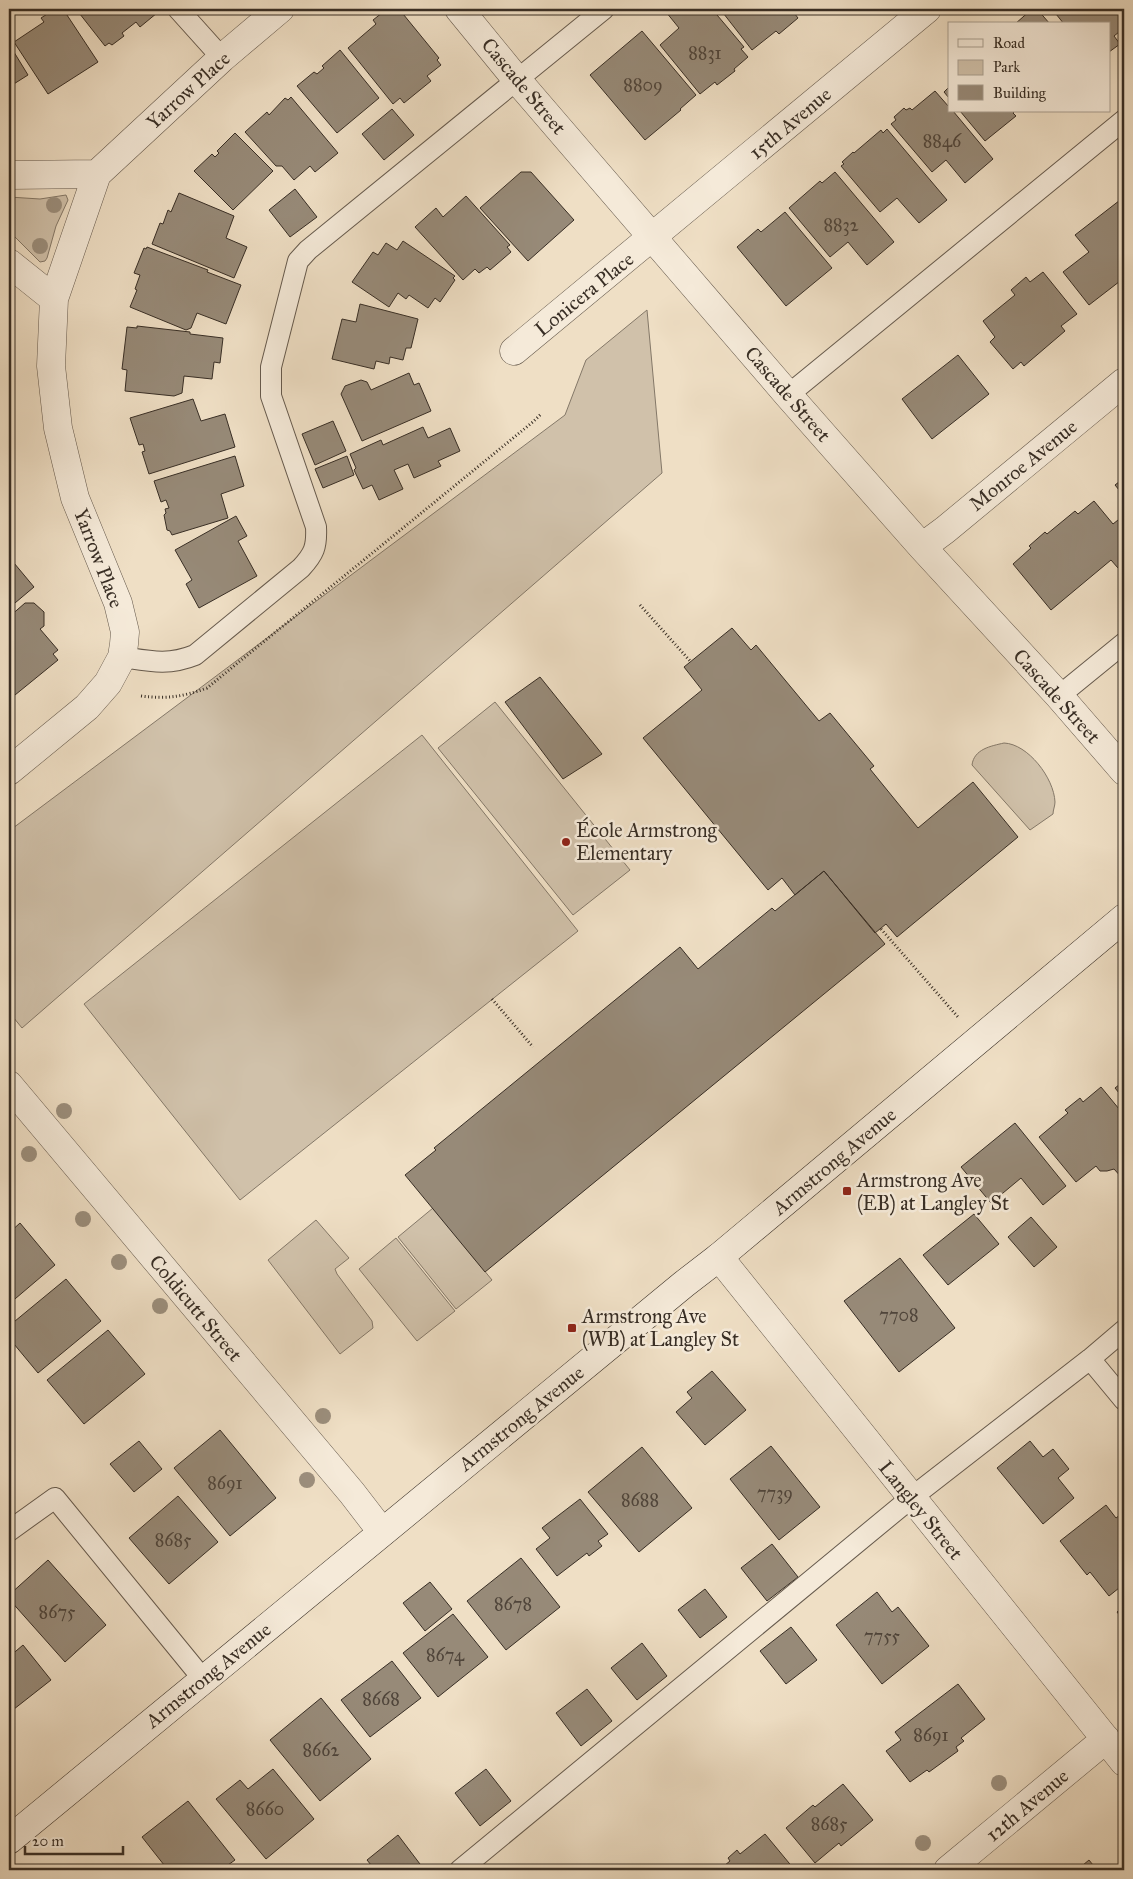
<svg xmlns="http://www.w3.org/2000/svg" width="1133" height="1879" font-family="'IM FELL Great Primer',serif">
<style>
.green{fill:#d0c1aa;stroke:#847868}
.building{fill:#978a78;stroke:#382e25}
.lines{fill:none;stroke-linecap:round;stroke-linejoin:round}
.lane-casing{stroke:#665a4d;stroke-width:22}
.street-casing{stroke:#665a4d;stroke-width:29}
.secondary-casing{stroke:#382e25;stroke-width:29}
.path{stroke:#382e25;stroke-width:3;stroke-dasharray:1 2.5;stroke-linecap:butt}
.lane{stroke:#f5ead9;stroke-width:20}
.street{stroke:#f5ead9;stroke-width:28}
.secondary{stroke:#f5ead9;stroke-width:28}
.tree{fill:#9b8e7c}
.poi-dot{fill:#8f2418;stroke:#f5ead9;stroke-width:2}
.labels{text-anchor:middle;stroke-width:5;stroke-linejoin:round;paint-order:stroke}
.number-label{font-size:18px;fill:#50453a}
.street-label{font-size:20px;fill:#382e25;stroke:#f5ead9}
.poi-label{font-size:20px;fill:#382e25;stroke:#f5ead9;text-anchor:start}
</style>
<rect width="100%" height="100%" fill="#efdfc5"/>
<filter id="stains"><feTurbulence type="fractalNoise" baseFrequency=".004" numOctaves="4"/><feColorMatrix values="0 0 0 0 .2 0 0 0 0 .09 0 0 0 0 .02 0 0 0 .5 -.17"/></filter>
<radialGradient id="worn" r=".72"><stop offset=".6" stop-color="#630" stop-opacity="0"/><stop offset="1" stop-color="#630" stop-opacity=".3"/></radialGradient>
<path class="green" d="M66,195L68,200L56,226L47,258L45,261L40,262L9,231V197L40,199Z
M647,310L662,473L22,1028L9,1012V831L565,415L586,360Z
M495,702L630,870L573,915L438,748Z
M422,735L578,931L240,1200L84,1004Z
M1004,743C1028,744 1054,778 1055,802C1055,806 1053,810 1053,814L1030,830L972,765C974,749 991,746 1004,743Z
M433,1208L492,1280L456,1309L398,1237Z
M316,1220L349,1258L335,1269L337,1274L372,1321L373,1328L340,1354L268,1260Z
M396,1238L455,1311L417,1341L359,1269Z"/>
<path class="building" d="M55,9H63L98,62L48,94L14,42L44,22L41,18Z
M76,9H157L155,11L157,13L140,27L136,22L122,33L124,36L112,45L109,43L105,46Z
M387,9H399L439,58L437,60L441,65L427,76L431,81L404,103L400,98L393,104L348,48L376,24L373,20Z
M669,9H712L744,47L741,49L748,57L734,69L735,71L717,85L715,82L700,94L660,45L679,28L666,12Z
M720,9H791L798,18L779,34L776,31L752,50Z
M800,9H812L805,14Z
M1032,9H1037L1050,24H1015Z
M1052,9H1124V28L1114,36L1120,44L1109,52V24H1064Z
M642,31L696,95L680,109L681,110L645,140L590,75Z
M9,44L28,75L9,87Z
M340,50L379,98L337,133L297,86L314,72L317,74L324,68L322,66Z
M949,87V98L944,92Z
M935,91L949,107V111H953L993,159L965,183L946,160L932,172L891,124L896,120L894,117L904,108L906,110L910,108L912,110Z
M291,97L338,153L315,172L310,166L294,180L282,166H276L245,132L267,112L269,115L285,98L288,100Z
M392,109L414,135L384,160L362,134Z
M960,111H1015L1013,113L1016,116L985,141Z
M887,129L947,200L919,223L897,198L880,212L841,166L844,164L842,162L853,152L854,153L881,130L883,133Z
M235,133L273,171L233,210L194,171L212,154L215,157L219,153L217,151Z
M521,172H531L574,220L528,261L480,208Z
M835,172L894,242L867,265L848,242L830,257L789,208L820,181L822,183Z
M295,189L317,217L290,237L269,210Z
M179,193L234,216L226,238L247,247L234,278L152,244L160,223L163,224L168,210L171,212Z
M466,196L510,245L507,247L511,252L490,270L487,267L479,273L475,269L463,280L415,227L436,208L443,217Z
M1124,197V278L1089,305L1063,272L1089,252L1075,235Z
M785,212L832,268L786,306L737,247L758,229L761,232Z
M403,241L455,276L453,278L455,280L440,302L435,298L428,308L409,295L406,299L398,293L389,307L352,282L373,252L378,255L386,243L397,250Z
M147,247L208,270L207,272L241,285L226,324L197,313L191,328L186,330L130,307L137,290L135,289L140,275L134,273L144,248L146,249Z
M1043,272L1077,314L1061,326L1065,331L1024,366L1021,362L1013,369L990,342L995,337L983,321L1015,295L1011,290L1026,277L1030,282Z
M360,304L418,319L411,348H406L403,360L390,357L389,364L376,361L374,369L332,359L342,319L356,322Z
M137,326L190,332V334L223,338L220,363L214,362L212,379L184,376L182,393L174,396L125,391L127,370L122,369L127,327L137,328Z
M958,355L989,394L932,439L902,399Z
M409,373L414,385L419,383L431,411L362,441L341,394L345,386L361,380L367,382L371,390Z
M193,399L201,421L225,414L235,447L149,474L142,452L145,451L143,444L139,445L130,418Z
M333,421L346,451L315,465L302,434Z
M423,427L428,438L450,428L460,451L438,461L441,466L414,478L408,464L394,470L403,489L379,500L372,485L363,489L354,470L356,468L350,454L381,440L383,445Z
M235,456L244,486L221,494L228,518L172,535L170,531L167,530L164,515L166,513L165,509L169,508L166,500L161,502L154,481Z
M347,456L354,475L323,488L315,469Z
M1124,478V496L1115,485Z
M1094,501L1113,524L1123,516L1124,518V563L1118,568L1111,560L1051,610L1013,564L1031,548L1029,546L1045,532L1047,534L1075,511L1078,514Z
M236,516L247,536L238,541L257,576L199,608L186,584L192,580L175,550Z
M9,557L34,587L9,608Z
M25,603H34L44,612V626L40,629L58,650L53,654L58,660L15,695L9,687V617Z
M732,628L751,650L756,645L819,721L830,713L874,766L870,769L918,828L973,782L1018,837L897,937L886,924L875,933L824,871L795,895L782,878L768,890L643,738L702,690L684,667Z
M540,677L602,754L563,779L505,702Z
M824,871L885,944L485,1272L405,1175L436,1150L434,1148L680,947L698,969L772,908L775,911Z
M1124,1081V1099L1115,1088Z
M1101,1087L1124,1115V1178L1123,1179L1114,1169L1107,1171H1100L1096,1166L1076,1182L1039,1137L1068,1113L1065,1110L1080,1098L1083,1102Z
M1015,1123L1066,1186L1043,1205L1021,1178L991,1203L961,1167Z
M974,1214L999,1244L948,1285L923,1255Z
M1031,1217L1057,1247L1034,1267L1008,1237Z
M20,1223L55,1265L9,1304V1233Z
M900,1258L955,1328L899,1372L844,1301Z
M66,1279L101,1321L38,1373L9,1338V1326Z
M108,1330L145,1374L84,1424L47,1380Z
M712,1371L746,1410L705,1445L676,1412L692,1398L687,1392Z
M220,1430L276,1498L230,1536L174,1468Z
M139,1441L162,1469L134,1492L110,1464Z
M1030,1441L1043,1457L1053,1449L1069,1469L1058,1478L1074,1498L1043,1524L997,1468Z
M771,1446L820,1507L779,1540L730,1479Z
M642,1447L692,1508L639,1552L588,1492Z
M178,1496L218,1542L169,1584L129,1538Z
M580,1499L608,1534L598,1541L602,1546L589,1556L587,1553L557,1576L536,1549L550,1538L542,1528Z
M1106,1505L1116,1518L1120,1515L1124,1520V1584L1109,1596L1090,1572L1087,1575L1060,1541Z
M772,1544L798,1577L767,1601L741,1568Z
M521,1558L560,1607L506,1650L467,1601Z
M48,1560L106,1625L65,1662L9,1599V1595Z
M430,1582L452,1609L425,1631L403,1603Z
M705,1589L727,1617L700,1638L678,1610Z
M877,1592L892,1612L898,1607L929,1646L882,1684L836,1625Z
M1124,1606V1621L1117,1612Z
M453,1614L488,1657L438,1697L403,1653Z
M791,1627L817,1660L786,1684L760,1651Z
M642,1643L667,1676L637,1700L611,1668Z
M23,1645L51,1680L9,1713L14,1719L9,1723V1657Z
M392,1661L421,1698L370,1737L341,1700Z
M958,1684L985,1719L961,1738L964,1741L956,1747L958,1751L929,1772L927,1770L910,1782L886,1751L901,1740L895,1732Z
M587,1689L612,1721L581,1746L556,1713Z
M321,1698L371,1759L320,1801L270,1740Z
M273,1769L314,1819L266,1859L216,1799L240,1780L248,1789Z
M486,1769L511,1801L480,1826L455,1793Z
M843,1784L873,1820L841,1846L839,1843L815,1863L786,1828L813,1805L815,1807Z
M188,1801L235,1860L221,1870H168L142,1837Z
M765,1834L794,1869L791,1870H719L730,1861L728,1858L737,1850L740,1854Z
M398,1835L423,1868L420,1870H375L367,1860Z
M1089,1860L1097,1870H1077Z"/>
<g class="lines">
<g class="lane-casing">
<path id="lane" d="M178,9L222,58
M788,395L1124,120
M122,657C149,661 168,666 195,655L301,568C314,554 317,547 316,527L271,396V367L298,261L308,250L604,9
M1059,696L1124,643
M1090,1359L1124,1400
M9,1531L55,1498L203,1679
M460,1870L911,1498L1090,1359L1124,1330"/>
</g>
<g class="street-casing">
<path id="street" d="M459,9L517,80L788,395L922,547L1059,696L1124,771
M9,175L97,174
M9,263L54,299
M514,351L927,9
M922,547L945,530L1124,382
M9,771L87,707L108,683L122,657L124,644L125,632L118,603L75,498L58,428L51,366L54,299L97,174L222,58L280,9
M9,1085L352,1493L382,1532
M719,1257L1124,1762
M948,1870L1106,1739"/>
</g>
<g class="secondary-casing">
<path id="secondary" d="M9,1840L684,1284L719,1257L1124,918"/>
</g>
<path class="path" d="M640,605L691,662
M141,696C167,699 182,697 207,688L534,421L541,414
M881,929L958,1017
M492,999L533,1047"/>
<use href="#lane" class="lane"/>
<use href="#street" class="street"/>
<use href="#secondary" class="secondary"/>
</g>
<g class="tree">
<circle cx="54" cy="205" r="8"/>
<circle cx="40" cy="246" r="8"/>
<circle cx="64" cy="1111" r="8"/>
<circle cx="29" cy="1154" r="8"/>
<circle cx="83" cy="1219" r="8"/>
<circle cx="119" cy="1262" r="8"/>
<circle cx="160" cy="1306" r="8"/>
<circle cx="323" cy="1416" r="8"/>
<circle cx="307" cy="1480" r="8"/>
<circle cx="999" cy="1783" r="8"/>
<circle cx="923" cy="1843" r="8"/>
</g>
<g class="poi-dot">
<circle cx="566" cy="842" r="5"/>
<rect x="842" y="1186" width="10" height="10" rx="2.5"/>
<rect x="567" y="1323" width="10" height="10" rx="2.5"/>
</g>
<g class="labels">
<g class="number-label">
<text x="705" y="59">8831</text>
<text x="643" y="91">8809</text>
<text x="942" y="147">8846</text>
<text x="841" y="231">8832</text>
<text x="899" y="1321">7708</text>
<text x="225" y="1489">8691</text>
<text x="775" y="1499">7739</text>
<text x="640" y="1506">8688</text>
<text x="173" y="1546">8685</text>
<text x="513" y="1610">8678</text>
<text x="57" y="1618">8675</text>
<text x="882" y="1642">7755</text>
<text x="445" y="1661">8674</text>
<text x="381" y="1705">8668</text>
<text x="931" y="1741">8691</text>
<text x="321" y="1756">8662</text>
<text x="265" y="1815">8660</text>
<text x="829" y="1830">8685</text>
</g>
<g class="street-label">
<text transform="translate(524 86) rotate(50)" y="7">Cascade Street</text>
<text transform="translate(188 90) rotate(-42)" y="7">Yarrow Place</text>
<text transform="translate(790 123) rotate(-40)" y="7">15th Avenue</text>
<text transform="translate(584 294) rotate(-39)" y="7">Lonicera Place</text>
<text transform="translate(788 394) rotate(49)" y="7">Cascade Street</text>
<text transform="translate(1023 465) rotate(-39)" y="7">Monroe Avenue</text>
<text transform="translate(99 558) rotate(69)" y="7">Yarrow Place</text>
<text transform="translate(1057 696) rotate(48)" y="7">Cascade Street</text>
<text transform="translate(834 1161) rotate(-40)" y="7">Armstrong Avenue</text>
<text transform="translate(196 1308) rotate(50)" y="7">Coldicutt Street</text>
<text transform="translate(521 1418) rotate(-39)" y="7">Armstrong Avenue</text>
<text transform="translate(921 1510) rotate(51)" y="7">Langley Street</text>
<text transform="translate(208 1675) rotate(-39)" y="7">Armstrong Avenue</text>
<text transform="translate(1027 1805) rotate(-40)" y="7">12th Avenue</text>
</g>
<g class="poi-label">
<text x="576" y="837">École Armstrong<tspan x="576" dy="23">Elementary</tspan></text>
<text x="857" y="1187">Armstrong Ave<tspan x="857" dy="23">(EB) at Langley St</tspan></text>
<text x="582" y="1323">Armstrong Ave<tspan x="582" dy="23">(WB) at Langley St</tspan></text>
</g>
</g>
<rect width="1133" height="1879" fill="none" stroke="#efdfc5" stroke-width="30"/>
<rect x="10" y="10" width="1113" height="1859" fill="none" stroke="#382e25" stroke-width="2.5"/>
<rect x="15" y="15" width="1103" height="1849" fill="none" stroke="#382e25"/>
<rect x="948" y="22" width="162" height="90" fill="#f5ead9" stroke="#a99f91"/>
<rect x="958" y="39" width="25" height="8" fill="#f5ead9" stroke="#a99f91"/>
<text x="993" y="48" font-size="15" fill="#382e25">Road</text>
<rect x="958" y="60" width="25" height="15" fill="#d0c1aa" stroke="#a99f91"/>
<text x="993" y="72" font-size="15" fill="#382e25">Park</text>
<rect x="958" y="85" width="25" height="15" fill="#978a78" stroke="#a99f91"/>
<text x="993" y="98" font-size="15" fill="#382e25">Building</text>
<path d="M25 1846v8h98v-8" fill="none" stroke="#382e25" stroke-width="2.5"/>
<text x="32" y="1846" font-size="15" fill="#382e25" stroke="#f5ead9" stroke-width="4" paint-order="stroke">20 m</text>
<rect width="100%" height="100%" filter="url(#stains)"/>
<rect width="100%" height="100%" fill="url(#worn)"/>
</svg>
